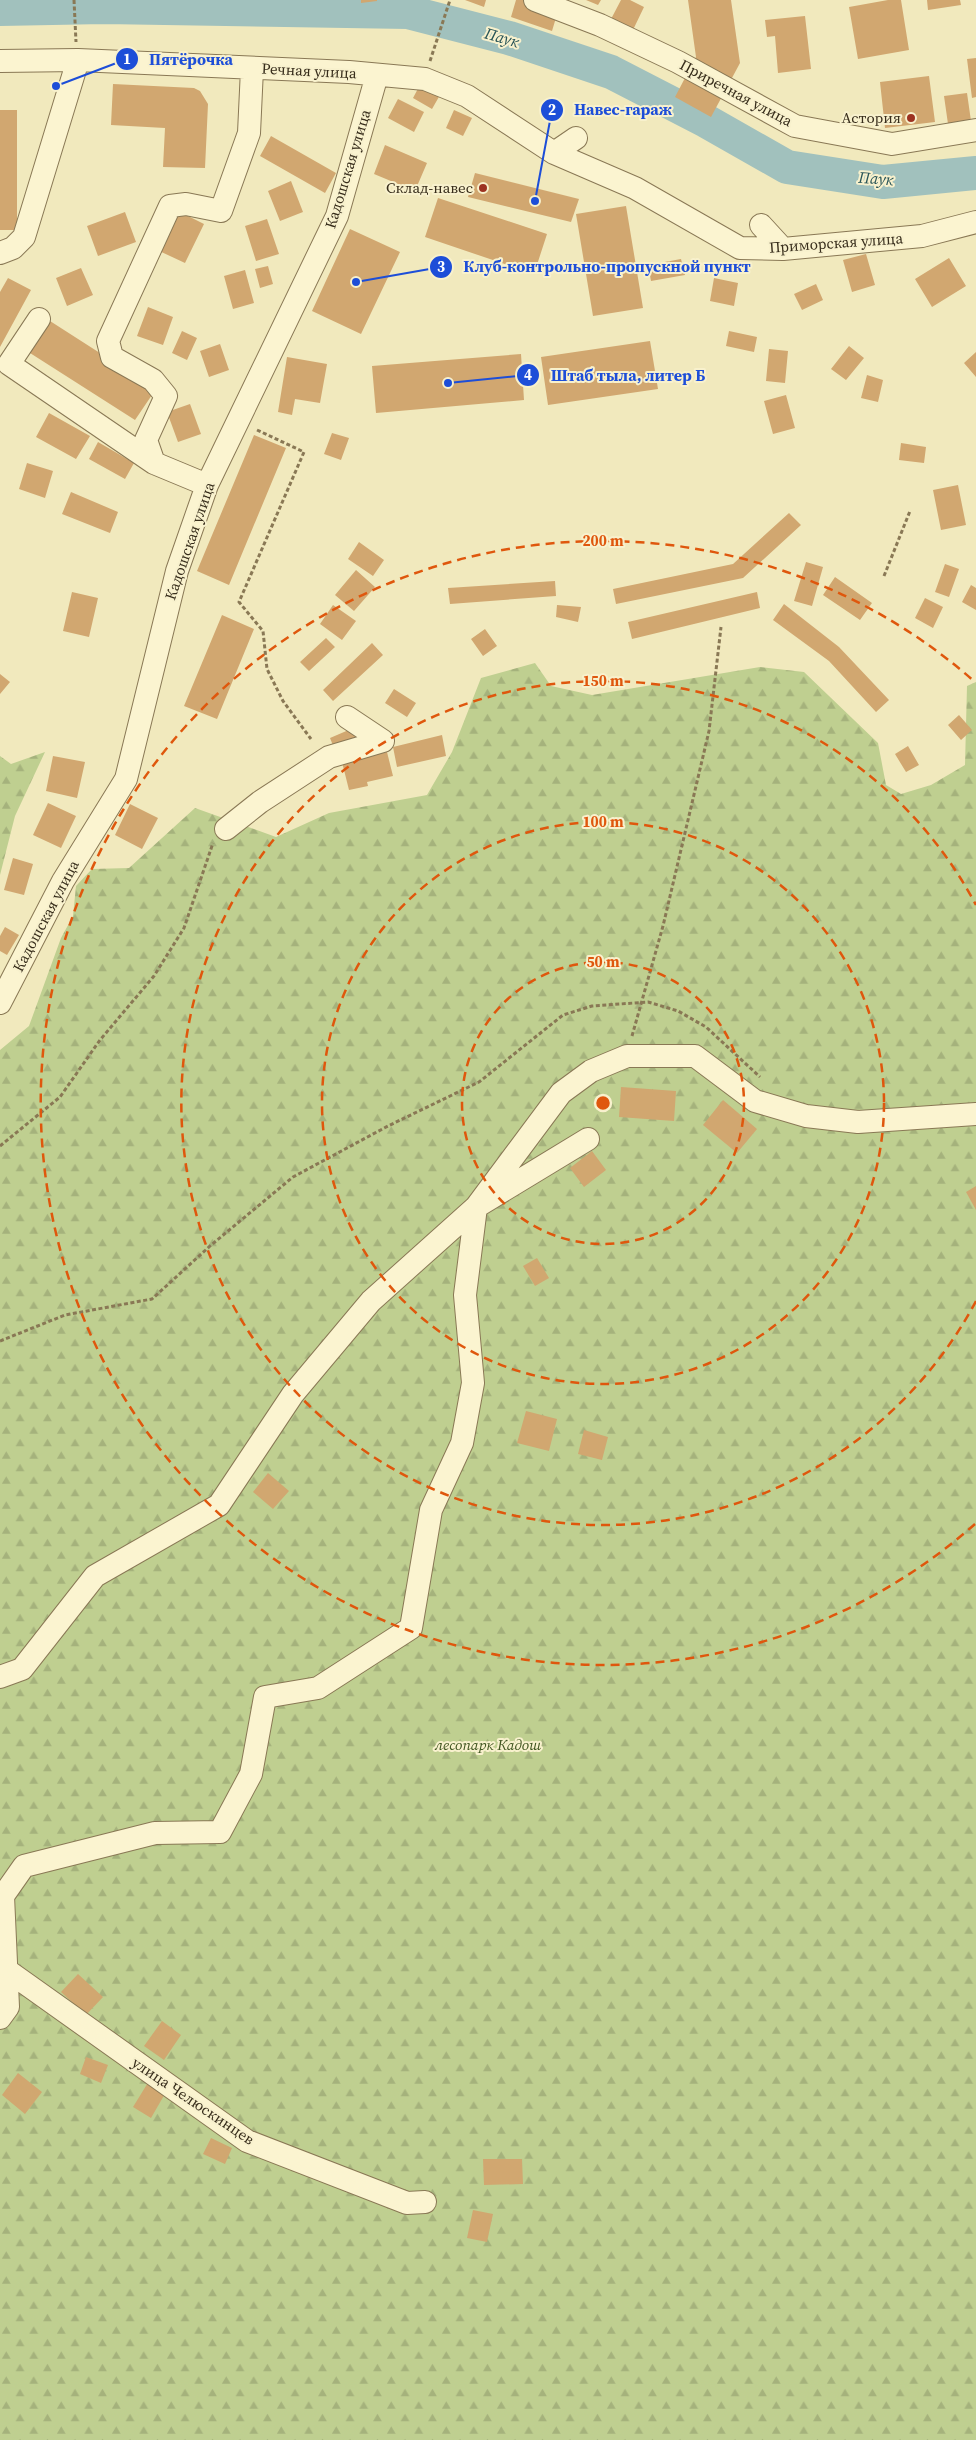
<svg xmlns="http://www.w3.org/2000/svg" width="976" height="2440" font-family="'Source Serif 4',serif">
<style>
.forest{fill:url(#forest-firs)}
.lines{fill:none;stroke-linecap:round;stroke-linejoin:round}
.river{stroke:#a1c1bd;stroke-width:34}
.building{fill:#d1a770}
.minor-casing{stroke:#897855;stroke-width:24}
.path{stroke:#897855;stroke-width:3;stroke-dasharray:4 2.5;stroke-linecap:butt}
.minor{stroke:#fbf4d0;stroke-width:22}
.ring{fill:none;stroke:#df570d;stroke-width:2.5;stroke-dasharray:9 6}
.poi-dot{fill:#9c3221;stroke:#f8f1cd;stroke-width:2}
.labels{text-anchor:middle;stroke-width:4;stroke-linejoin:round;paint-order:stroke}
.street-label{font-size:15px;fill:#372d1b;stroke:#f8f1cd}
.poi-label{font-size:15px;fill:#372d1b;stroke:#f8f1cd;text-anchor:end}
.park-label{font-size:15px;font-style:italic;fill:#405520;stroke:#f8f1cd}
.water-label{font-size:16px;font-style:italic;fill:#295558;stroke:#f8f1cd}
.centre{fill:#df570d;stroke:#f8f1cd;stroke-width:2.5}
.ring-label{font-size:15px;text-anchor:middle;font-weight:bold;fill:#df570d;stroke:#f8f1cd;stroke-width:4;stroke-linejoin:round;paint-order:stroke}
.leader{fill:none;stroke:#1d4ed8;stroke-width:2}
.callout-dot{fill:#1d4ed8;stroke:#f8f1cd;stroke-width:2}
.mark-label{font-size:15px;text-anchor:middle;font-weight:bold;fill:#fff}
.callout-label{font-size:16px;text-anchor:middle;font-weight:bold;fill:#1d4ed8;stroke:#f8f1cd;stroke-width:4;stroke-linejoin:round;paint-order:stroke}
</style>
<defs>
<pattern id="forest-firs" width="22" height="20" patternUnits="userSpaceOnUse" patternTransform="scale(1.25)"><rect width="22" height="20" fill="#bfcf90"/><path d="M5 1l3.5 6h-7zM16 11l3.5 6h-7z" fill="#a5b27c"/></pattern>
</defs>
<rect width="100%" height="100%" fill="#f1e9bd"/>
<path class="forest" d="M535,663L551,686L592,695L760,667L804,672L878,743L886,785L901,794L931,785L965,765L967,686L976,682V2440H0V1050L29,1026L61,938L73,916L76,886L92,869L129,868L195,808L276,837L329,813L427,795L452,752L481,678Z
M45,752L15,816L0,875V756L11,764Z"/>
<g class="lines">
<path class="river" d="M0,9L104,7L408,12L509,38L611,72L706,121L787,167L883,182L976,173"/>
</g>
<path class="building" d="M361,0H377V1L361,3Z
M465,0H486L484,7Z
M516,0H523L558,11L552,31L511,17Z
M586,0H601L598,5Z
M621,0H630L644,7L632,32L610,21Z
M688,0H731L740,63L711,117L675,97L696,57Z
M888,0H901L909,50L858,59L849,7Z
M927,0H960L961,5L928,10Z
M805,16L811,69L778,73L775,36L767,37L765,20Z
M976,58V97L972,98L967,59Z
M929,76L935,122L885,128L880,82Z
M421,83L440,95L432,109L413,98Z
M113,84L194,88L200,91L208,104L205,168L163,167L165,128L111,125Z
M967,93L971,121L948,124L944,96Z
M398,99L424,112L414,132L388,118Z
M0,110H17V230H0Z
M454,110L472,118L463,136L446,128Z
M271,136L336,173L325,193L260,156Z
M385,145L427,163L415,191L374,174Z
M475,173L579,199L571,222L468,197Z
M291,181L303,212L280,221L268,191Z
M438,198L547,234L534,274L425,237Z
M626,206L643,308L593,316L576,214Z
M125,212L136,242L98,256L87,226Z
M186,215L204,224L185,263L155,249L171,216Z
M267,219L279,254L256,261L245,226Z
M350,229L400,252L361,334L312,311Z
M866,254L875,285L852,292L843,260Z
M949,258L966,286L932,307L915,279Z
M681,259L685,275L651,281L648,265Z
M268,266L273,284L260,288L255,269Z
M81,268L93,295L67,306L56,278Z
M245,270L254,303L233,309L224,276Z
M8,278L31,290L0,347V292Z
M714,278L738,283L734,306L710,301Z
M816,284L823,300L802,310L794,294Z
M148,307L173,317L163,345L137,336Z
M50,321L156,389L135,420L30,353Z
M182,331L197,338L187,360L172,353Z
M729,331L757,337L754,352L726,346Z
M650,341L658,389L548,405L541,357Z
M220,344L229,370L209,377L200,351Z
M849,346L864,358L846,380L831,369Z
M769,349L788,351L785,383L766,381Z
M976,352V377L964,363Z
M521,354L524,400L376,413L372,366Z
M287,357L327,364L320,403L295,399L292,415L278,412Z
M867,375L883,380L878,402L861,398Z
M786,395L795,428L773,434L764,401Z
M190,404L201,434L178,442L167,412Z
M49,413L90,436L76,459L36,437Z
M332,433L349,438L341,460L324,454Z
M254,435L286,448L229,585L197,571Z
M98,442L134,463L125,479L89,459Z
M901,443L926,447L924,463L899,460Z
M27,463L53,471L45,498L19,489Z
M958,485L966,525L941,530L933,490Z
M71,492L118,512L110,533L62,514Z
M789,513L801,525L743,578L616,604L613,589L733,564Z
M359,542L384,560L373,576L348,559Z
M806,562L823,567L812,606L794,601Z
M945,564L959,569L949,597L935,592Z
M356,570L375,587L354,611L335,595Z
M835,577L872,603L860,620L823,595Z
M555,581L556,596L450,604L448,588Z
M971,585L976,588V610L962,602Z
M72,592L98,598L89,637L63,631Z
M757,592L760,608L632,639L628,622Z
M925,598L943,607L933,628L915,618Z
M784,604L839,647L889,700L876,712L829,661L773,620Z
M333,605L356,621L342,640L320,624Z
M557,605L581,607L578,622L556,617Z
M222,615L254,629L217,719L184,706Z
M485,629L497,646L483,656L471,639Z
M326,638L335,647L309,671L300,662Z
M372,643L383,655L333,701L323,690Z
M0,674L10,682L0,694Z
M394,689L416,703L407,717L385,703Z
M959,715L972,730L961,740L948,725Z
M358,726L365,740L336,753L330,738Z
M442,735L446,756L397,767L393,747Z
M908,746L919,765L906,772L895,754Z
M387,752L393,776L367,782L368,786L349,790L341,758L361,757Z
M53,756L85,762L77,798L46,791Z
M48,803L76,816L61,848L33,835Z
M130,804L158,818L142,849L115,835Z
M13,858L33,864L24,895L4,890Z
M5,927L19,935L7,955L0,951V936Z
M621,1087L676,1091L674,1121L619,1117Z
M723,1100L757,1129L737,1153L703,1125Z
M592,1151L606,1170L584,1187L570,1168Z
M976,1186V1210L966,1192Z
M537,1258L549,1278L535,1286L523,1266Z
M526,1411L557,1419L549,1451L517,1443Z
M584,1430L608,1437L602,1460L578,1454Z
M268,1473L289,1491L273,1509L253,1492Z
M78,1974L103,1997L86,2015L61,1992Z
M162,2021L181,2035L164,2060L144,2046Z
M86,2057L108,2065L101,2083L80,2074Z
M18,2073L42,2092L25,2114L2,2095Z
M149,2081L166,2092L151,2118L133,2107Z
M211,2138L232,2148L225,2164L203,2154Z
M483,2159H522L523,2184L484,2185Z
M473,2210L493,2214L487,2242L467,2238Z"/>
<g class="lines">
<g class="minor-casing">
<path id="minor" d="M535,0L600,25L678,62L795,126L892,144L976,130
M0,61L78,60L349,72L425,79L467,96L554,153L635,188L740,248L783,249L922,236L976,222
M554,153L576,138
M761,225L783,249
M0,253L13,248L24,237L78,60
M39,319L9,364L154,463
M207,485L154,463L146,440L166,396L153,380L112,357L108,341L170,206L186,204L221,211L249,133L252,69
M226,829L260,802L329,757L383,741L347,717
M0,1003L63,881L126,779L177,571L207,485L337,216L377,75
M0,1677L22,1669L95,1576L219,1505L293,1394L371,1301L476,1207L588,1139
M8,1971L247,2141L407,2203L425,2202
M0,2018L8,2007L3,1896L24,1866L155,1833L220,1832L251,1774L265,1697L318,1688L411,1628L431,1510L462,1443L473,1383L465,1295L476,1207L561,1093L591,1071L627,1056H695L755,1101L806,1116L858,1122L976,1114"/>
</g>
<path class="path" d="M74,0L76,42
M430,61L450,0
M257,430L304,452L239,602L263,631L267,669L283,701L311,739
M884,576L910,511
M632,1036L663,926L709,731L721,627
M0,1146L60,1097L100,1040L154,976L184,928L213,843
M0,1341L65,1315L152,1299L210,1246L293,1177L388,1126L479,1082L563,1015L592,1006L648,1002L678,1011L706,1027L760,1077"/>
<use href="#minor" class="minor"/>
</g>
<g class="ring">
<circle cx="603" cy="1103" r="141"/>
<circle cx="603" cy="1103" r="281"/>
<path d="M976 1301A422 422 0 1 1 976 905"/>
<path d="M975 1524A562 562 0 1 1 975 682"/>
</g>
<g class="poi-dot">
<circle cx="911" cy="118" r="5"/>
<circle cx="483" cy="188" r="5"/>
</g>
<g class="labels">
<g class="street-label">
<text transform="translate(309 71) rotate(3)" y="5">Речная улица</text>
<text transform="translate(736 93) rotate(28)" y="5">Приречная улица</text>
<text transform="translate(348 169) rotate(-73)" y="5">Кадошская улица</text>
<text transform="translate(836 243) rotate(-4)" y="5">Приморская улица</text>
<text transform="translate(190 541) rotate(-71)" y="5">Кадошская улица</text>
<text transform="translate(46 916) rotate(-62)" y="5">Кадошская улица</text>
<text transform="translate(193 2101) rotate(34)" y="5">улица Челюскинцев</text>
</g>
<g class="poi-label">
<text x="901" y="123">Астория</text>
<text x="473" y="193">Склад-навес</text>
</g>
<g class="park-label">
<text x="488" y="1750">лесопарк Кадош</text>
</g>
<g class="water-label">
<text transform="translate(502 37) rotate(16)" y="6">Паук</text>
<text transform="translate(876 178) rotate(4)" y="6">Паук</text>
</g>
</g>
<circle cx="603" cy="1103" r="8" class="centre"/>
<g class="ring-label">
<text x="603" y="546">200 m</text>
<text x="603" y="686">150 m</text>
<text x="603" y="827">100 m</text>
<text x="603" y="967">50 m</text>
</g>
<path class="leader" d="M56 86L127 59M535 201L552 110M356 282L441 267M448 383L528 375"/>
<g class="callout-dot">
<circle cx="56" cy="86" r="5"/>
<circle cx="535" cy="201" r="5"/>
<circle cx="356" cy="282" r="5"/>
<circle cx="448" cy="383" r="5"/>
<circle cx="127" cy="59" r="12"/>
<circle cx="552" cy="110" r="12"/>
<circle cx="441" cy="267" r="12"/>
<circle cx="528" cy="375" r="12"/>
</g>
<g class="mark-label">
<text x="127" y="64">1</text>
<text x="552" y="115">2</text>
<text x="441" y="272">3</text>
<text x="528" y="380">4</text>
</g>
<g class="callout-label">
<text x="191" y="65">Пятёрочка</text>
<text x="623" y="115">Навес-гараж</text>
<text x="607" y="272">Клуб-контрольно-пропускной пункт</text>
<text x="628" y="381">Штаб тыла, литер Б</text>
</g>
</svg>
